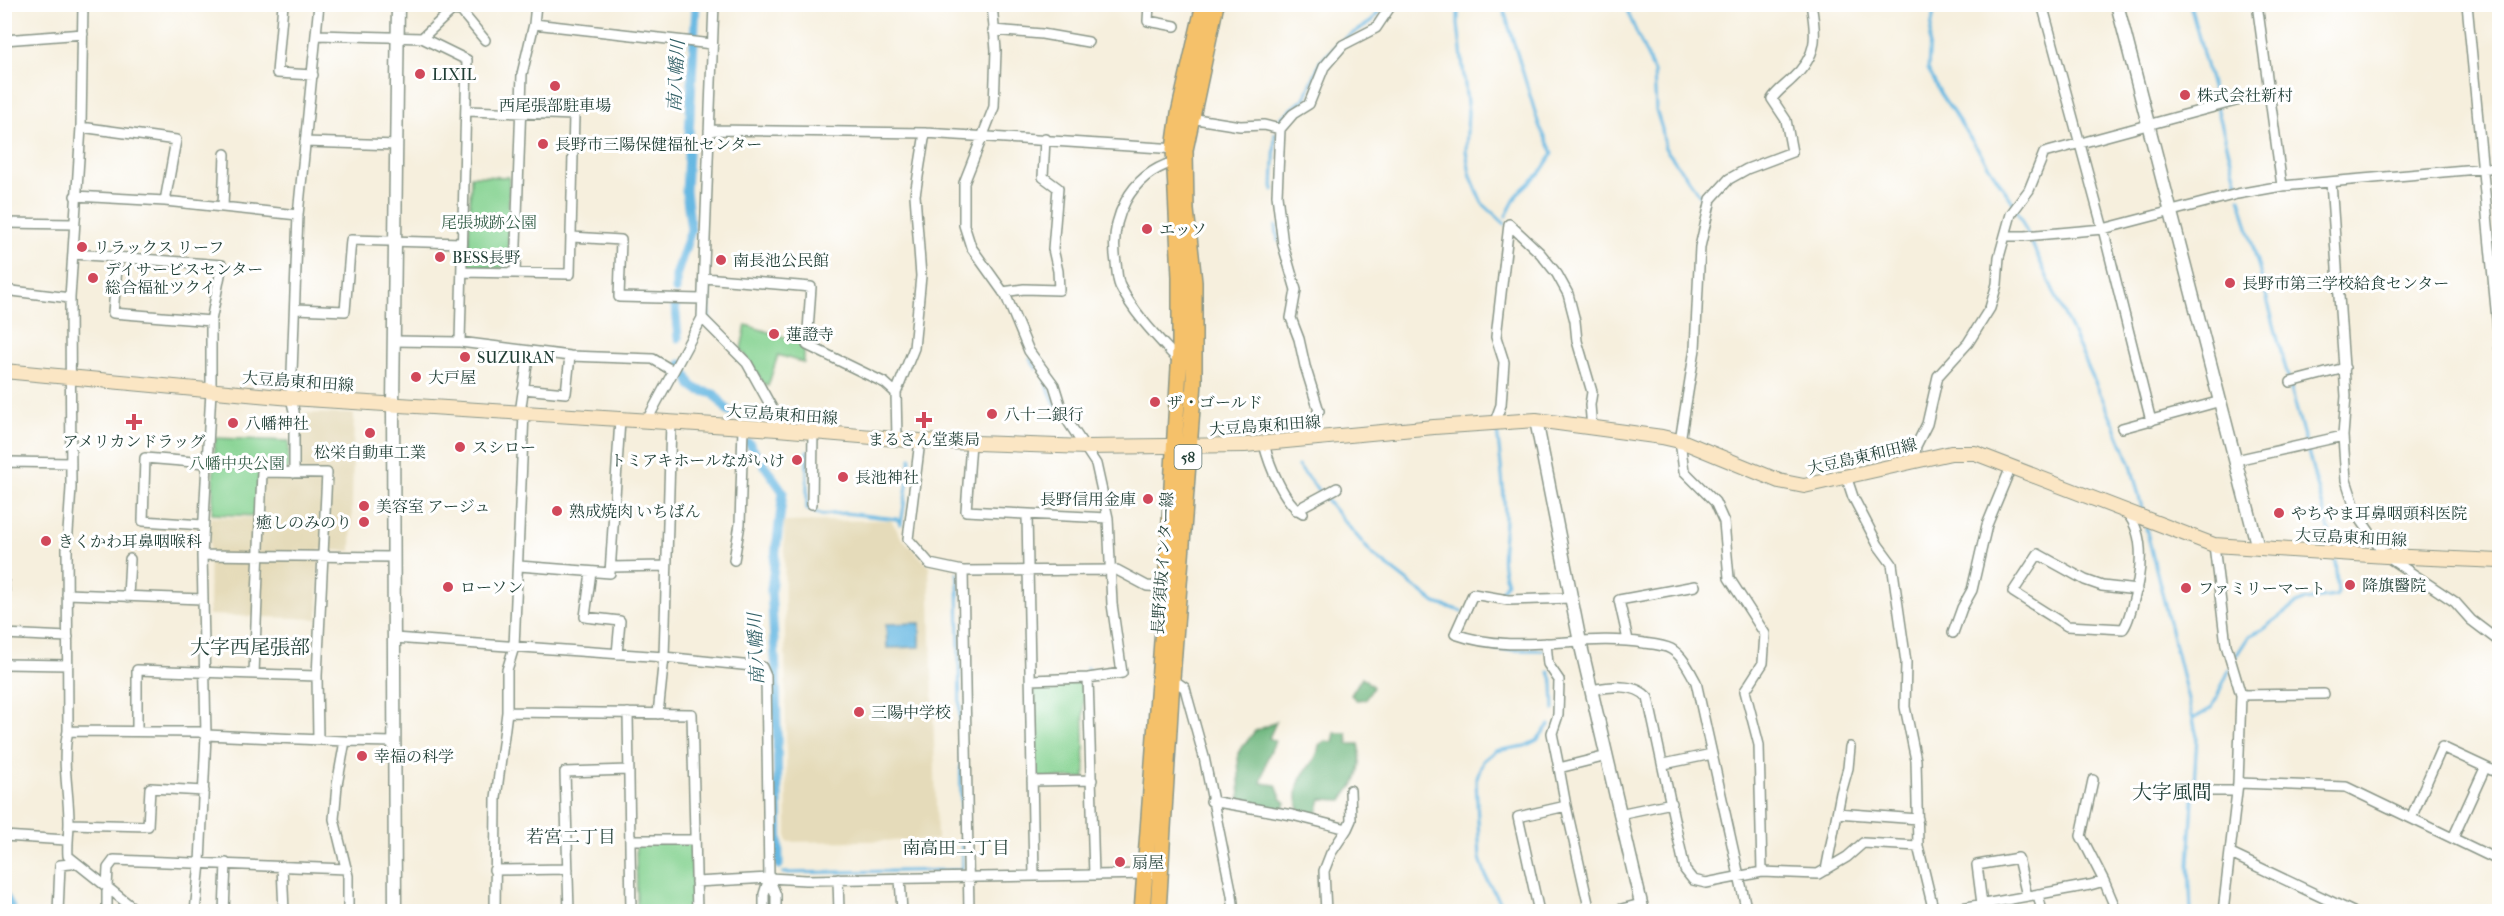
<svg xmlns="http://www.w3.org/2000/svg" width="2504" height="916" font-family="'IM FELL French Canon','Noto Serif JP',serif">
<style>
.built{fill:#e5dbba}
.green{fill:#86d392;stroke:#528863;stroke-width:1.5}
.forest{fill:#6cb57c;stroke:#467958;stroke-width:1.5}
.water{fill:#66b8e2;stroke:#427a8b;stroke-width:1.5}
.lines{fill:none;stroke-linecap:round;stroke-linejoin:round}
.stream{stroke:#66b8e2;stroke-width:3}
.canal{stroke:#66b8e2;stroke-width:9}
.minor-casing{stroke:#8a9688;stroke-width:12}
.tertiary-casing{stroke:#8a9688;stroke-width:15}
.secondary-casing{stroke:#8a9688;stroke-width:16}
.primary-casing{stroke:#8a9688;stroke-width:18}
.minor{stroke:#fff;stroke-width:9}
.tertiary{stroke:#fff;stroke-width:12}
.secondary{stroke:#fbe6c4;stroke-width:14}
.primary{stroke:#f5c16b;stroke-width:15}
.poi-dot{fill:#d1495b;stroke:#fff;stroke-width:2}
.labels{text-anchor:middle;stroke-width:6;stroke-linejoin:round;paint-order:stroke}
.shield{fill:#fff;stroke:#627771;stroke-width:1.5}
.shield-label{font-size:15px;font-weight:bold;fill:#1f3d34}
.poi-label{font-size:16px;fill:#1f3d34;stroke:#fff;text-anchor:start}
.park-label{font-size:16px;fill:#39624c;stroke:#fff}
.street-label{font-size:16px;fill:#1f3d34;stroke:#fff}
.water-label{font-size:18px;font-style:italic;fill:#346268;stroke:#fff}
.neighbourhood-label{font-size:18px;fill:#1f3d34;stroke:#fff}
.quarter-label{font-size:20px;fill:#1f3d34;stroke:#fff}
</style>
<rect width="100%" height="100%" fill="#fff"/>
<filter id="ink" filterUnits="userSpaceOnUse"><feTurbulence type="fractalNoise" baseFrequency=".0167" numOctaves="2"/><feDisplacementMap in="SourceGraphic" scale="12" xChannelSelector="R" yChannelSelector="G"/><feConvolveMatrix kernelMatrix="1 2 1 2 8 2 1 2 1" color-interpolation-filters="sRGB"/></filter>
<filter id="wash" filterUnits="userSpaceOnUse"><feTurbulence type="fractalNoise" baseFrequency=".008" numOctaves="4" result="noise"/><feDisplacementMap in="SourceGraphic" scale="24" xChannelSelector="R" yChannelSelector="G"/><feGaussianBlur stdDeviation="1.35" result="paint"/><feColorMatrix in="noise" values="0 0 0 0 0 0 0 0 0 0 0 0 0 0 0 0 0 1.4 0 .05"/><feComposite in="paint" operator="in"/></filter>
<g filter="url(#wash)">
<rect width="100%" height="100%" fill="#f6efdd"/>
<path class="built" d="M301,413L354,414L351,551L319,550L318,619L209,615L210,517L258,518L261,471L298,470V417Z
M891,520L901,537L929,566L937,840L787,842L784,522Z"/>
<path class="green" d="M471,176L509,177L508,268L468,267Z
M746,325L804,343V363L778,355L768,386L765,385L741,349Z
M215,438L289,441L288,470L259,469L257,516L212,514Z
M1081,683L1083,684L1085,778H1040L1036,775L1034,688L1039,684Z
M692,842V911H637L636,843Z"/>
<path class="forest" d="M1362,677L1373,687L1366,699L1356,700L1351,695Z
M1276,722L1269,738L1275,741L1267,759L1261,783L1276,785L1281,798L1286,803L1281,813L1240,801L1238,753L1255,731Z
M1335,733H1347L1348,744H1359C1362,755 1360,774 1354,784C1350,791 1345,793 1342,800L1321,799L1317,813L1305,818C1298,810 1298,807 1297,797C1297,768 1317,768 1319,745L1325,741L1333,742Z"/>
<path class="water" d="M920,623V647L887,648L886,624Z"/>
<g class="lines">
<path class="stream" d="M1462,4L1458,13V24L1468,112L1466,151L1470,174L1482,203L1505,224
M1502,4L1539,125L1553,153L1540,173L1518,193L1506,216
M1624,4L1654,72L1656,110L1662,129L1665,148L1705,202L1704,212
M1935,4L1930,36L1928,69L1941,94L2014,204L2114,424L2131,465L2143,512
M2190,4L2238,187
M1278,124L1281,118L1305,98L1320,62L1341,41L1372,21L1384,4
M1273,190L1275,134
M2240,198L2333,545
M1276,226L1278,241
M709,284V320
M1030,359L1036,368
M1045,381L1058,411
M1497,429C1500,458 1504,487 1505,517C1505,540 1498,560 1507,582L1501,592
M807,451V509L822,515L845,513L897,519L901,524
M1298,466L1372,554L1435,603L1462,611
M909,469L911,458
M901,524L908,480
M2146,528L2197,736L2189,864L2191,912
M1476,646L1502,650H1543
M2234,659L2249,636L2263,629L2295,605L2305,600L2336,596L2338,593L2335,561
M1087,668L1092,673H1095
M1549,672L1553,683L1554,710
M2193,719L2212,708L2229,670
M783,873L959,870L962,867L958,577L957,573
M1502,912L1501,903L1488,882L1480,859L1476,781L1483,761L1495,751L1525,746L1537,740L1549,725"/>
<path class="canal" d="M676,290V276L691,230L686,191L696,4
M675,305L678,338
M681,364L691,385L698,390L714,394L729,412
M749,443L783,492L771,590L776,672L779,865
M4,894L13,912"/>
</g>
</g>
<g filter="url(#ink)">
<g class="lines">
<g class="minor-casing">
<path id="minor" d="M83,4L81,127L70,298L71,488L67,547L68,731C61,761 69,791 69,822C69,834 67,844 68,856L107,887V912
M283,4L277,73L313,75
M992,4L996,50L994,107L964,183V225L971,247L1006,296L1029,351L1054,385L1063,414L1096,464L1108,518L1112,604L1122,673L1088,678L1031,680
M1149,4L1148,21L1175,26
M2042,4L2103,229L2151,421
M2257,4L2282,186
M2467,4L2500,351
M534,24L712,44
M993,30L1042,34L1088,42
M317,35L422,38L467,60L460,342
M422,38L452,10L461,11L485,40
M4,40L83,34
M1190,118L1240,126L1264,125L1280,129L1277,195L1283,245L1296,290L1291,318L1299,339L1305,366L1319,411L1304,431L1301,441
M81,127L176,140L165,201
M1280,129L1293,114L1309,104L1324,67L1343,45L1376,28L1392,4
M709,130L925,133L1177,149
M305,142L397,145
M1174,162C1129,175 1109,220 1116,263C1117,270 1117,279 1120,286C1134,314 1158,338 1179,361
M2331,182L2346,396L2343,436L2346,480L2357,514L2386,556L2455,602L2471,620L2500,642
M75,196L165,201L298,215
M223,207L225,154
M4,223L74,224
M1509,224L1540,253L1557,274L1568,294L1575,321L1577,341L1592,392L1590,405L1592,429
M2005,236H2025L2103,229L2237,194L2282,186L2500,167
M572,237L621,240L619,297L702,299
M74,254L222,265L211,321V391L202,555L206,735L200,863L195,912
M118,257L113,313L211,321
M462,272L570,274L574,115L467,111
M515,273L522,74L534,24L536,4
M704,278L811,287L807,345L885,383L896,393
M4,290L70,298
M1003,292L1024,289L1059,290L1058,271L1053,249L1058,188L1043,177L1045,139
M296,309L345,311L351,240L462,243
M702,318L747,363L778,419L777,429
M394,341L460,342L570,356L653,359L673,371
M2291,382L2345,368
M523,389L566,393L570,356
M520,413L529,351
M646,422L702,318L714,4
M1494,424L1501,405L1504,362L1496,337L1509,224
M2122,428L2221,401
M897,439L896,393L914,348L921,276L915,195L925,133
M920,441L908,539L930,564L963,571L1117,570L1147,586L1166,587
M971,443L966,511L1108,518
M1264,444C1269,464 1284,504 1303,513
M2236,460L2343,436
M1914,461L1916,446L1927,424L1938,376L1968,343L1990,308L1997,284L1999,257L2011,214L2029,190L2044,153L2269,92
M4,468L9,462L71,463
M294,473V411L291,398L298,215L319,4
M1846,476L1853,497L1878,545L1892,564L1906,662L1905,707L1916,760L1918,846L1934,912
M812,504L813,432
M1296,510L1337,488
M2126,512C2148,536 2140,579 2132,607C2129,615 2128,623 2123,629L2067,626L2013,592L2038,554L2085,580L2102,586L2137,590
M1027,515L1034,876
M203,525L143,521L145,458L206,463
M2214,545L2226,645L2241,695L2238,783L2223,912
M202,555L393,557
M734,560L740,524L743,428
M519,566L610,573L620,420
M611,567L665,566
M963,571L969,912
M591,572L585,617L620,621L617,654
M4,582L7,634
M67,594L202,599
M128,597L130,559
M1572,598L1508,600L1473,594L1455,634C1516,656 1582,633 1644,643C1652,644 1664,645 1671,649C1683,656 1690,671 1696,682L1747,912
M1953,633L1962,608L1972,590L1987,525L2011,467
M4,634L68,637
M394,638L664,657L762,667L766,676L769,878L764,894V912
M1628,640L1619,600L1695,586
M1546,643L1548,664L1559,680L1558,715L1552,733L1559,768
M4,664L68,665
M254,674L262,472L327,473L317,676L318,739
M1088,678L1094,875
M1172,679L1185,688L1187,696L1204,757L1232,895L1234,912
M1591,690C1608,687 1636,682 1648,698L1685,870L1693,880L1706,883L1762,872L1818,874L1847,857L1863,843L1918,846
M2241,695L2324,694
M507,712L692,714L697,912
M628,713L631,912
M658,714L664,657L671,423
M137,730V670L317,676
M68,731L200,732L206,735L345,741L337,785L334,819L348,876V912
M345,741L394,742
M1664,764L1712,754
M2093,780L2081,836L2104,881
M1032,781L1092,780
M2238,783L2346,787L2500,861
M2188,791H2237
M1211,801L1292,815L1347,829L1331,853L1324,871L1326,912
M1566,806L1590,912
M1837,813L1918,819
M1619,814L1672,803
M2411,818L2442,747L2500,774
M69,824L148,826L150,788L204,791
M1347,829L1351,820L1350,790
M4,836L66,840
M2453,838L2485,768
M630,840H695
M2231,854L2353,912
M282,866L284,912
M494,870L568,869
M1826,870L1841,793L1848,768L1850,747
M1762,872L1759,745L1745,691L1763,663L1765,634L1729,578L1724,522L1715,502L1684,471L1680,441L1695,349L1700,247L1711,199L1729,179L1747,169L1792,152L1786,120L1772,99C1777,91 1785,86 1792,79C1818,55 1817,37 1811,4
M769,878L776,895V912
M900,878L902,912
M838,879L839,912
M696,882L769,878L806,880L1150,874
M2038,894L2042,912
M1982,904L1977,865L2018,858L2027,896
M58,912L60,865L71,864L74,861
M138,912L107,887L108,868L114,860L347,869
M224,912L226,863
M495,912L496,798L507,712V670L514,647L524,413
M569,912L565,772L629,770
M1539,912L1518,817L1566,806L1559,768L1607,756
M1610,912L1641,904
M1939,912L2090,885L2104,881L2117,912"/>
</g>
<g class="tertiary-casing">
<path id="tertiary" d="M2117,4L2258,548
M1536,420L1580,642L1643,912
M395,912L393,404L398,4"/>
</g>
<g class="secondary-casing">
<path id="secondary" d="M4,371L291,398L777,429L920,441L1086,447L1245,445L1434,427L1536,420L1662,437L1684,442L1779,481L1804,486L1951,453H1975L2214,545L2386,556L2500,561"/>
</g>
<g class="primary-casing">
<path id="primary" d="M1142,912L1166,587L1180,350V277L1174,149L1179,113L1204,4
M1158,912L1172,679L1194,382V282L1186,210L1185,150L1216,4"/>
</g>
<use href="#minor" class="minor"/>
<use href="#tertiary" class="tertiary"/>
<use href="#secondary" class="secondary"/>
<use href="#primary" class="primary"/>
</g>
</g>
<g class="poi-dot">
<circle cx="420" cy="74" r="6"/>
<circle cx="555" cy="86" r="6"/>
<circle cx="2185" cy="95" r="6"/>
<circle cx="543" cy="144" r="6"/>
<circle cx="1147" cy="229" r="6"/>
<circle cx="82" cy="247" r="6"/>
<circle cx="440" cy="257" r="6"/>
<circle cx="721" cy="260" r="6"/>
<circle cx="93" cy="278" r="6"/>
<circle cx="2230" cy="283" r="6"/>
<circle cx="774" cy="334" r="6"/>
<circle cx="465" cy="357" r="6"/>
<circle cx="416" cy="377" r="6"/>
<circle cx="1155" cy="402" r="6"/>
<circle cx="992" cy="414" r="6"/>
<path d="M921 411h6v6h6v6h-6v6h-6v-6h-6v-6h6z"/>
<path d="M131 413h6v6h6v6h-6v6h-6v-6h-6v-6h6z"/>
<circle cx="233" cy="423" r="6"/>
<circle cx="370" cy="433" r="6"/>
<circle cx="460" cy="447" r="6"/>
<circle cx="797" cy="460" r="6"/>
<circle cx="843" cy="477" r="6"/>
<circle cx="1148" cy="499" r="6"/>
<circle cx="364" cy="506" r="6"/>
<circle cx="557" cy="511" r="6"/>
<circle cx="2279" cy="513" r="6"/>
<circle cx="364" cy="522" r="6"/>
<circle cx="46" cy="541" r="6"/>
<circle cx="2350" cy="585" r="6"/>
<circle cx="448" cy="587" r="6"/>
<circle cx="2186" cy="588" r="6"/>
<circle cx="859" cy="712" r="6"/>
<circle cx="362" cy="756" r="6"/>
<circle cx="1120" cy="862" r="6"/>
</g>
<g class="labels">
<rect class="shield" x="1174.5" y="445" width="27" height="24" rx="4.5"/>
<g class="shield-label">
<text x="1188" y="462">58</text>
</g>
<g class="poi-label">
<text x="432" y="80">LIXIL</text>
<text x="2197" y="101">株式会社新村</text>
<text x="555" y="111" text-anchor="middle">西尾張部駐車場</text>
<text x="555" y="150">長野市三陽保健福祉センター</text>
<text x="1159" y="235">エッソ</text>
<text x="94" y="253">リラックス リーフ</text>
<text x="452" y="263">BESS長野</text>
<text x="733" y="266">南長池公民館</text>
<text x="105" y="275">デイサービスセンター<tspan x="105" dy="18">総合福祉ツクイ</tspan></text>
<text x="2242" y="289">長野市第三学校給食センター</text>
<text x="786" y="340">蓮證寺</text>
<text x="477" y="363">SUZURAN</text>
<text x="428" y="383">大戸屋</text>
<text x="1167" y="408">ザ・ゴールド</text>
<text x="1004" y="420">八十二銀行</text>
<text x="245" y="429">八幡神社</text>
<text x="924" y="445" text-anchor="middle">まるさん堂薬局</text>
<text x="134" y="447" text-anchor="middle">アメリカンドラッグ</text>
<text x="472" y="453">スシロー</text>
<text x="370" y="458" text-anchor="middle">松栄自動車工業</text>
<text x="785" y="466" text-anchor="end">トミアキホールながいけ</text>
<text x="855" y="483">長池神社</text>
<text x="1136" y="505" text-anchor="end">長野信用金庫</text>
<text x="376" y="512">美容室 アージュ</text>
<text x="569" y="517">熟成焼肉 いちばん</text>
<text x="2291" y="519">やちやま耳鼻咽頭科医院</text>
<text x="352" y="528" text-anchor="end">癒しのみのり</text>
<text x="58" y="547">きくかわ耳鼻咽喉科</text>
<text x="2362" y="591">降旗醫院</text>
<text x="460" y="593">ローソン</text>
<text x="2198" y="594">ファミリーマート</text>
<text x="871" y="718">三陽中学校</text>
<text x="374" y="762">幸福の科学</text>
<text x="1132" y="868">扇屋</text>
</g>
<g class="park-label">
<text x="489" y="228">尾張城跡公園</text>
<text x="237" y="469">八幡中央公園</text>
</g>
<g class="street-label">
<text transform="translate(298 381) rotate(4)" y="6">大豆島東和田線</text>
<text transform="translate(782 414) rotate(4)" y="6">大豆島東和田線</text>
<text transform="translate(1265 425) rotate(-4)" y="6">大豆島東和田線</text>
<text transform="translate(1862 456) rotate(-13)" y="6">大豆島東和田線</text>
<text transform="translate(2351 537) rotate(3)" y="6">大豆島東和田線</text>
<text transform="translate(1162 563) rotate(-86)" y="6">長野須坂インター線</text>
</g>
<g class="water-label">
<text transform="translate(676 76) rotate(-87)" y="6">南八幡川</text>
<text transform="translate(756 649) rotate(-92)" y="6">南八幡川</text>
</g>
<g class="neighbourhood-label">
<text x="571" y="843">若宮二丁目</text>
<text x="956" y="854">南高田二丁目</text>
</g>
<g class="quarter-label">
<text x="250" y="654">大字西尾張部</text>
<text x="2172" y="799">大字風間</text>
</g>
</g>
<rect width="2504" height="916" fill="none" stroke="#fff" stroke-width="24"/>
</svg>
